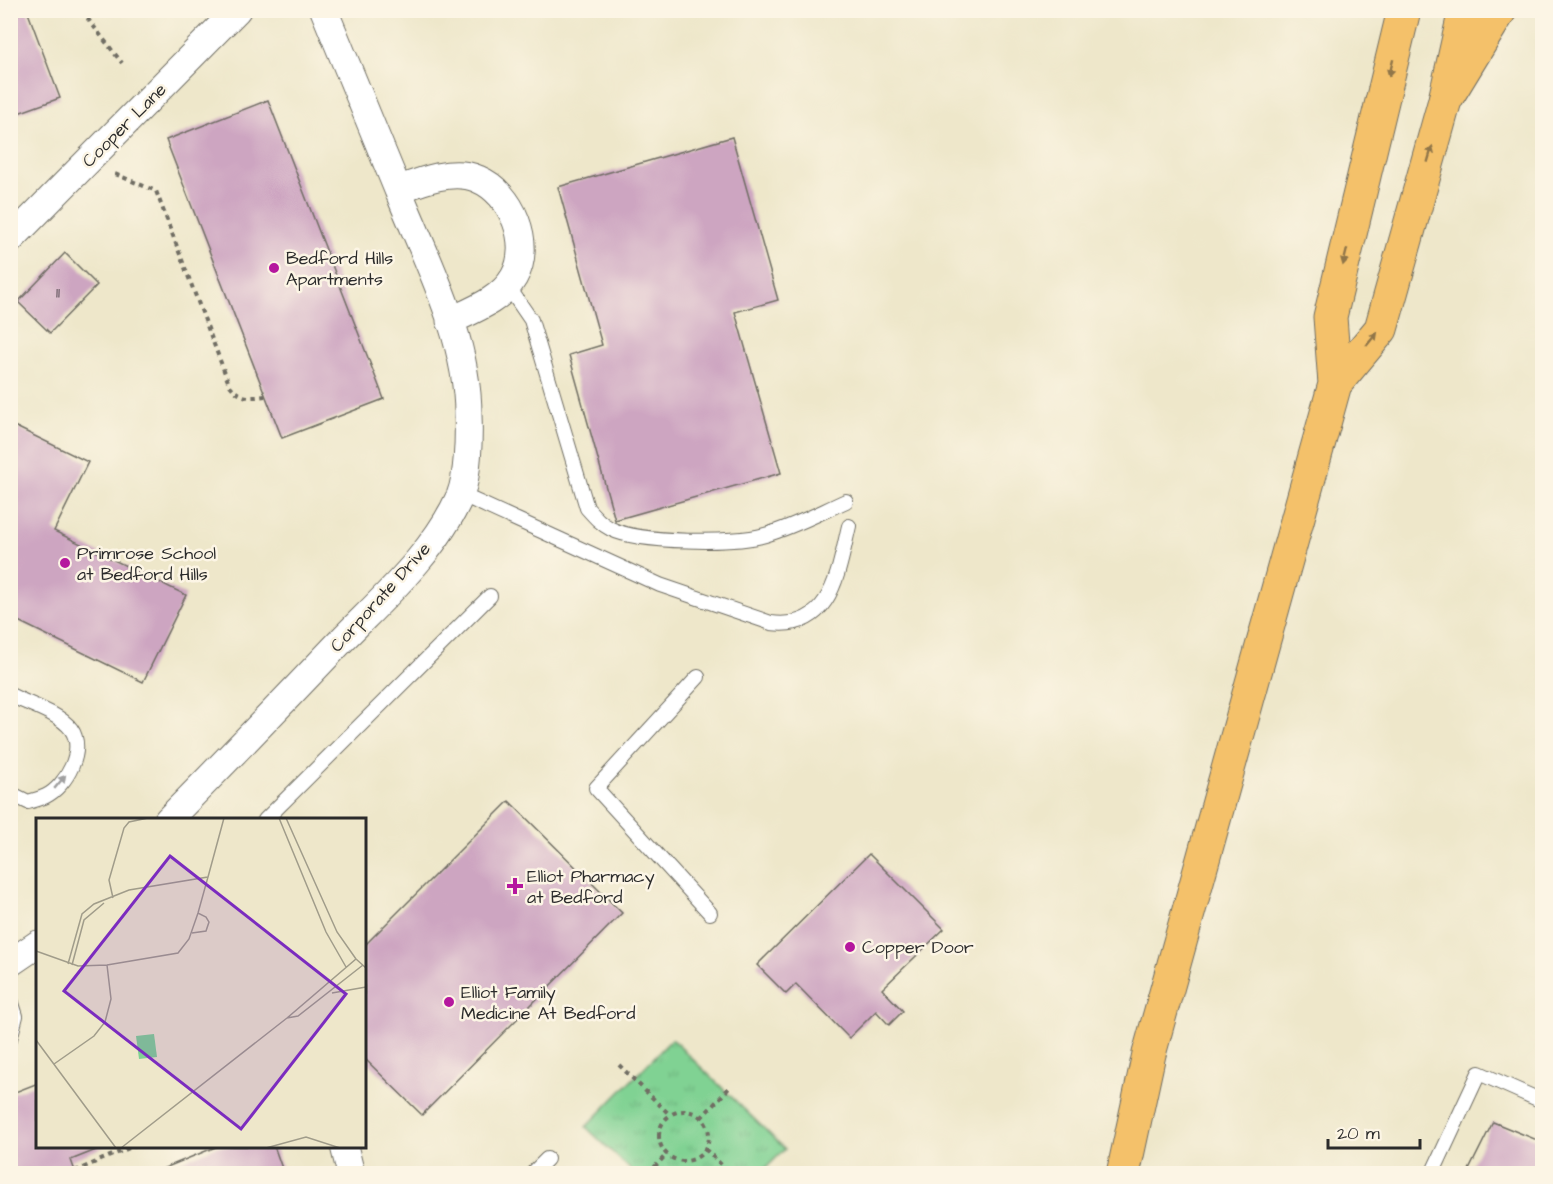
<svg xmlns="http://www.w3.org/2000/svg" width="1553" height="1184" font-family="'Architects Daughter',sans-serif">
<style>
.park{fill:url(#park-tufts);stroke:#567e5f;stroke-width:1.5}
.building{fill:#cda5c1}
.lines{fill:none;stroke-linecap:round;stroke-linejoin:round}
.service-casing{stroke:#6f6d63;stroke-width:16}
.minor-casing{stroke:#6f6d63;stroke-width:29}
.trunk-casing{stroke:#6f6d63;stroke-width:35}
.motorway-casing{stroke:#6f6d63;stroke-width:35}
.path{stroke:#6f6d63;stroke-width:4;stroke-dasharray:4.5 4.5;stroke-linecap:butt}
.service{stroke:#fff;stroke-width:14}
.minor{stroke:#fff;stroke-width:27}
.trunk{stroke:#f4c16a;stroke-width:33}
.motorway{stroke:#f4c16a;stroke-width:33}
.oneway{fill:#90764a}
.oneway2{fill:#a0a0a0}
.poi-dot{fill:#b5179e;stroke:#fcf5e5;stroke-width:2}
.labels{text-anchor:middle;stroke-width:5;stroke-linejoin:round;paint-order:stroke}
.number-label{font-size:15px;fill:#544a50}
.street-label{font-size:18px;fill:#2b2b2b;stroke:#fcf5e5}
.poi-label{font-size:18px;fill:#2b2b2b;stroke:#fcf5e5;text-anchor:start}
.inset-road{fill:none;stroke:#a09c8a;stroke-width:1.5}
.view{fill:#7b2cbf;fill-opacity:0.15;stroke:#7b2cbf;stroke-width:3}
.inset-edge{fill:none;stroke:#2b2b2b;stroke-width:3}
</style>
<defs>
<pattern id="park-tufts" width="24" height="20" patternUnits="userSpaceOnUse" patternTransform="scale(1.5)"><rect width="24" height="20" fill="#80d293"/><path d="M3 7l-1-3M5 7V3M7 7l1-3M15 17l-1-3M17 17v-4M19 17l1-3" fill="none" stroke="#6fb47f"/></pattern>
</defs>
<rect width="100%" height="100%" fill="#fcf5e5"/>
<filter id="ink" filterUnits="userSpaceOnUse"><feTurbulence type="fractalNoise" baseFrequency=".0167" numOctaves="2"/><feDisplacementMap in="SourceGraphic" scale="12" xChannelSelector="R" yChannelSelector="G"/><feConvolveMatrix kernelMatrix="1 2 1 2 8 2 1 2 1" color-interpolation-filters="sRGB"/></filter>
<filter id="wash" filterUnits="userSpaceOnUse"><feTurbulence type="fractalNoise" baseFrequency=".008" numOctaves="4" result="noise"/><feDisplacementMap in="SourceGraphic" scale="24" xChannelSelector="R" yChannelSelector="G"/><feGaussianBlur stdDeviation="1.35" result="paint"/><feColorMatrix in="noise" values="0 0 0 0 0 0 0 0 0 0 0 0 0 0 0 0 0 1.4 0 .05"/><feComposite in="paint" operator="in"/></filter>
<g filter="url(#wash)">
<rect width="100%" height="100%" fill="#eee7ca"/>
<path class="park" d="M672,1039L785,1149L761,1173H634L586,1127Z"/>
<g id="blocks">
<path class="building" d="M10,10H27L60,98L10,116Z
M268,100L384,399L282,438L166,140Z
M732,137L778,300L735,312L781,473L615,520L569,355L602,345L558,187Z
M65,253L97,285L50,333L18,302Z
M10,424L88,462L54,531L186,595L143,682L10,617Z
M509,801L622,913L422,1115L364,1058V946Z
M869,854L944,929L882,989L903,1011L889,1025L876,1011L849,1038L796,984L786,994L757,965Z
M38,1083V1146H106L71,1160L76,1174H10V1094Z
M1493,1122L1542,1142V1174H1467Z
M218,1146H274L284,1174H150Z"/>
</g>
</g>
<g filter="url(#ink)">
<use href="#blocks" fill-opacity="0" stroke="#6f6d63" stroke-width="1.5"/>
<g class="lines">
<g class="service-casing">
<path id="service" d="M507,285L531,320L587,508C595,517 601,524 611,529C639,543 735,544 765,535C793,527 819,513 846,501
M460,494L660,585L771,623C832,631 838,572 849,526
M698,677L596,788L710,913
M10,695C28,704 59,713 71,729C86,750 66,786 46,796C40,799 34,800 28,802L10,793
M265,820L490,596
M10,997L16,1016L10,1039
M532,1174L547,1159
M1432,1174L1479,1073L1542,1101"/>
</g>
<g class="minor-casing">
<path id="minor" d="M324,10L398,190
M10,240L237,10
M168,820C227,760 285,700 342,640C384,597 435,552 460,496C468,476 469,437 468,415C468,337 426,260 398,190C421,181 453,168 478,179C512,193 533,244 514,277C501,300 473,310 450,321
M10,963L38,944
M344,1146L351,1174"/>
</g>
<g class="trunk-casing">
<path id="trunk" d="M1335,384L1381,329L1445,100L1465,10
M1123,1174L1149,1054L1335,384L1330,317L1404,10"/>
</g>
<g class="motorway-casing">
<path id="motorway" d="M1445,100L1500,10"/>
</g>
<path class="path" d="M84,10L88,19L122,63
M115,174L156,191L229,384C240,399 248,398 265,396
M619,1065L670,1115
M659 1136a25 25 0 1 1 50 0a25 25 0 1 1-50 0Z
M701,1118L731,1086
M705,1149L731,1174
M75,1171L134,1146
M648,1174L667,1154"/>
<use href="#service" class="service"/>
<use href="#minor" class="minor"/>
<use href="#trunk" class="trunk"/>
<use href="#motorway" class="motorway"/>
</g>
<defs><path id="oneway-solid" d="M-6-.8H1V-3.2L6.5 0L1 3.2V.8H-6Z" transform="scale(1.5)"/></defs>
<g class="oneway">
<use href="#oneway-solid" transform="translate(1391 68) rotate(104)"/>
<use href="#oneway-solid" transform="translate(1430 154) rotate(-74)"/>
<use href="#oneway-solid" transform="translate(1345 257) rotate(104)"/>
<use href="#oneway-solid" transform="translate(1372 339) rotate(-50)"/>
</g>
<use class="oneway2" href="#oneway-solid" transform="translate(60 782) rotate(-50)"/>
</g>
<g class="poi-dot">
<circle cx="274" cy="268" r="6"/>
<circle cx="65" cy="563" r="6"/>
<path d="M512 877h6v6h6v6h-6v6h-6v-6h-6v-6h6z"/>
<circle cx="850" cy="947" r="6"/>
<circle cx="449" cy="1002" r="6"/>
</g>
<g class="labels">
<g class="number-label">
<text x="58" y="298">11</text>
</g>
<g class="street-label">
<text transform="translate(124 125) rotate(-45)" y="6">Cooper Lane</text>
<text transform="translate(380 597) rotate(-48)" y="6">Corporate Drive</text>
</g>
<g class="poi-label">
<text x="286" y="264">Bedford Hills<tspan x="286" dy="21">Apartments</tspan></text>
<text x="77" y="559">Primrose School<tspan x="77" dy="21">at Bedford Hills</tspan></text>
<text x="527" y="882">Elliot Pharmacy<tspan x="527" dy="21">at Bedford</tspan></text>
<text x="862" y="953">Copper Door</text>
<text x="461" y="998">Elliot Family<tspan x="461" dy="21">Medicine At Bedford</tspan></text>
</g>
</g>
<g transform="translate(36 818)">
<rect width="330" height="330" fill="#eee7ca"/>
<path d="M118,216L121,239L103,241L100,218Z" fill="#80d293"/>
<path class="inset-road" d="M243,0L290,114L310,149M250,0L301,114L320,141M172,59L188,0M77,80L73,62L88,10L93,4L112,0M0,133L42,148L71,147L142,135L153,121L162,95L170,99L173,104L170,113L156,115M32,146L46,96L58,86L93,72L172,59L162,95M36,147L48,102L68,85M296,175L330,169M251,200L262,198L327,147M0,222L80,330M18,246L58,218L69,204L75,181L71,147M85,330L251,200L320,141L330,150M230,330L270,319L304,330"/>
<path class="view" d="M134,38L310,176L205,311L28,173Z"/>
<rect width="330" height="330" class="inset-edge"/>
</g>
<rect width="1553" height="1184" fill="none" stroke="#fcf5e5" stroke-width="36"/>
<path d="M1328 1139v9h92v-9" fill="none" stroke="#2b2b2b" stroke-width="3"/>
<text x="1337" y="1139" font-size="18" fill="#2b2b2b" stroke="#fcf5e5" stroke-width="4.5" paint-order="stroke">20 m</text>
</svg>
